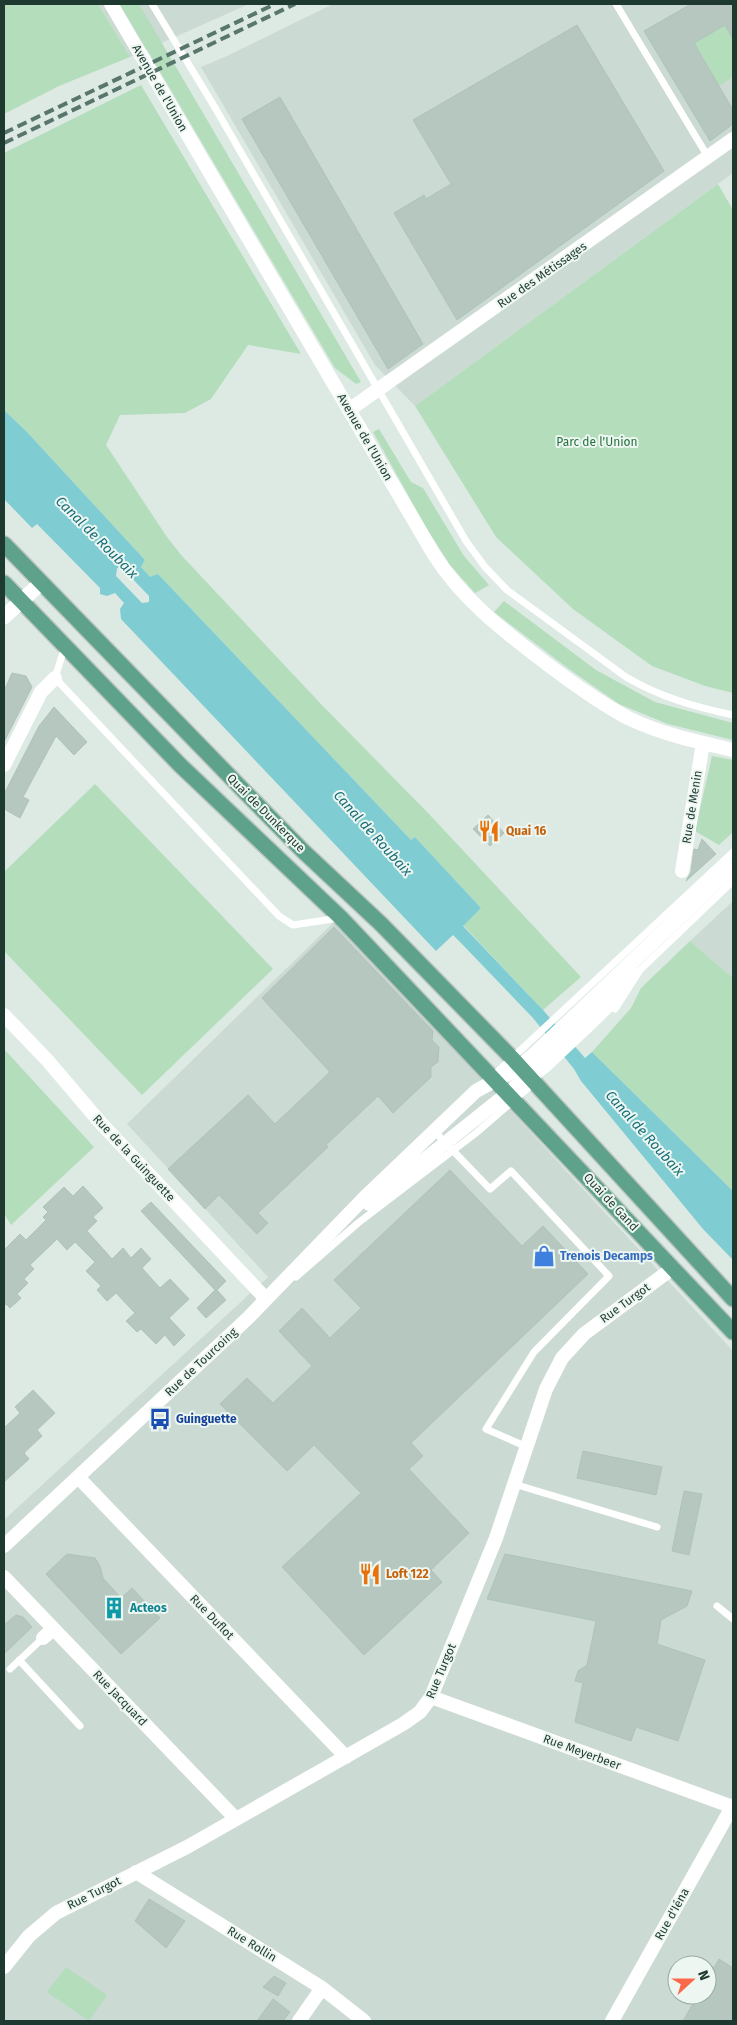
<svg xmlns="http://www.w3.org/2000/svg" width="737" height="2025" font-family="'Fira Sans',sans-serif">
<style>
.built{fill:#cbdad2;fill-rule:evenodd}
.green{fill:#b4ddbc}
.water{fill:#80ccd3;fill-rule:evenodd}
.building{fill:#b5c7bf;stroke:#afc3ba}
.lines{fill:none;stroke-linecap:round;stroke-linejoin:round}
.primary-casing{stroke:#bcc4c1;stroke-width:18}
.service{stroke:#fff;stroke-width:7}
.minor{stroke:#fff;stroke-width:14}
.tertiary{stroke:#fff;stroke-width:15}
.primary{stroke:#5ea28c;stroke-width:15}
.rail{stroke:#58766c;stroke-width:4;stroke-dasharray:10 5;stroke-linecap:butt}
.labels{text-anchor:middle;stroke-width:4;stroke-linejoin:round;paint-order:stroke}
.street-label{font-size:12px;fill:#1e3a30;stroke:#edf6f1}
.park-label{font-size:12px;fill:#26723f;stroke:#edf6f1}
.food-label{font-size:12px;font-weight:bold;fill:#c56008;stroke:#edf6f1;text-anchor:start}
.shop-label{font-size:12px;font-weight:bold;fill:#366cbe;stroke:#edf6f1;text-anchor:start}
.transit-label{font-size:12px;font-weight:bold;fill:#164399;stroke:#edf6f1;text-anchor:start}
.culture-label{font-size:12px;font-weight:bold;fill:#0d838f;stroke:#edf6f1;text-anchor:start}
.water-label{font-size:14px;font-style:italic;fill:#166e78;stroke:#edf6f1}
</style>
<rect width="100%" height="100%" fill="#ddeae3"/>
<path class="built" d="M98,4H249L130,57Z
M333,4H733V173L415,406L375,365L201,67L227,56Z
M733,901V978L690,941Z
M335,921L733,1351V2021H4V1520L268,1277L127,1124ZM677,1965H707V1995H677Z"/>
<path class="green" d="M4,4H98L130,57L59,86L4,114Z
M120,4H139L361,382L356,384L335,368Z
M725,25L733,39V77L719,86L694,43Z
M141,85L301,354L248,345L211,399L185,413L120,415L106,445L167,537L182,556L320,703L429,814L581,977L543,1010L463,925L481,908L415,837L411,840L158,574L150,578L141,567L145,560L27,432L4,410V153Z
M718,184L733,210V693L705,686L652,666L573,609L496,537L415,406Z
M379,429L411,482L423,488L464,556L489,585L475,593L450,565L427,529L373,432Z
M504,601L596,670L655,702L733,723V740L668,724L619,704L569,669L494,612Z
M712,756L733,760V832L719,845L695,831Z
M95,784L273,969L142,1095L4,951V872Z
M690,941L733,978V1191L592,1052L631,1008L641,988Z
M4,1049L94,1147L11,1225L4,1214Z
M66,1967L107,1995L89,2021L47,1992Z"/>
<path class="water" d="M4,410L27,432L145,560L141,567L150,577L158,574L411,840L415,837L481,908L463,926L543,1010L585,1058L592,1052L733,1191V1260L703,1229L581,1081L574,1069L533,1018L461,943L453,935L436,951L121,619L120,609L124,603L115,593L107,596L100,594V588L37,524L32,528L4,499ZM117,568L124,570L149,596V602L142,603L116,576Z"/>
<path class="building" d="M691,4H733V39L725,25L694,43L733,110V124L710,141L644,31Z
M577,25L664,171L457,320L394,213L424,195L426,199L451,184L413,120Z
M280,97L423,344L388,369L242,119Z
M12,673L26,676L32,687L4,742V691Z
M54,707L87,742L74,755L56,736L23,797L29,800L20,818L4,809V794L39,726Z
M488,815L504,833L490,846L473,829Z
M702,839L716,854L686,881L691,872L694,849L698,850Z
M334,927L433,1031L432,1040L439,1047L438,1062L431,1067V1077L393,1113L378,1096L326,1145L328,1147L258,1213L268,1223L257,1234L219,1195L205,1209L168,1169L248,1095L275,1124L330,1072L262,998Z
M450,1170L522,1246L543,1226L588,1274L411,1443L423,1456L409,1469L469,1533L431,1570L442,1582L364,1655L282,1567L361,1493L314,1445L287,1471L220,1404L247,1378L273,1403L312,1366L279,1331L302,1308L330,1338L361,1308L334,1280Z
M83,1186L103,1208L93,1217L97,1221L87,1231L96,1241L112,1259L123,1248L131,1258L141,1248L151,1259L142,1268L160,1288L170,1279L189,1299L169,1318L185,1335L174,1346L165,1335L156,1344L141,1329L137,1332L126,1321L135,1313L116,1293L107,1301L97,1290L101,1286L86,1271L95,1262L75,1242L67,1250L57,1239L30,1265L34,1269L24,1279L28,1283L17,1294L21,1298L10,1308L6,1304L4,1306V1250L20,1234L26,1240L46,1220L43,1217L48,1212L43,1207L64,1187L73,1196Z
M151,1202L226,1281L217,1290L226,1300L206,1318L197,1308L215,1290L141,1211Z
M33,1390L55,1413L37,1430L42,1436L24,1453L29,1459L4,1482V1428L20,1413L15,1407Z
M583,1451L662,1467L656,1495L577,1478Z
M684,1491L702,1494L689,1555L672,1551Z
M67,1554L95,1558L100,1566L103,1578L121,1598L132,1588L160,1618L121,1654L46,1574Z
M505,1554L692,1591L687,1606L661,1620L657,1644L705,1660L678,1741L636,1727L631,1741L575,1722L583,1683L575,1681L578,1671L587,1665L596,1621L487,1599Z
M16,1615L23,1617L32,1627L4,1654V1625Z
M149,1899L185,1921L166,1948L135,1921Z
M719,1959L733,1968V2021H683L698,1995H707V1980Z
M274,1976L286,1983L278,1996L263,1987Z
M273,1999L290,2012L283,2021H257Z"/>
<g class="lines">
<g class="primary-casing">
<path id="primary" d="M4,544L243,790L303,851L381,924L513,1059L733,1299
M4,583L180,765L341,918L733,1332"/>
</g>
<path class="service" d="M152,4L214,106L466,541L485,567L507,590L626,677C660,697 695,707 733,715
M616,4L708,157
M65,646L55,678L279,916L293,925L339,918
M615,1009L640,970L733,881
M495,1074L733,852
M434,1131L490,1189L511,1171L609,1276L534,1352L486,1429L527,1447
M296,1277L358,1223L476,1133L535,1082
M514,1484L657,1527
M717,1606L733,1619
M19,1660L80,1726
M10,1669L43,1638"/>
<path class="minor" d="M111,4L433,553C461,598 501,629 543,661C570,681 598,702 628,718C661,734 698,742 733,750
M349,410L733,139
M4,765L41,692L55,678
M682,871L703,743
M4,1015L48,1061L99,1121L266,1299
M369,1204L508,1093
M78,1477L346,1757
M4,1546L248,1318L365,1197L476,1091L496,1080
M4,1577L236,1819
M43,1638L53,1629
M431,1697L733,1807
M136,1872L322,1988L364,2021
M4,1967L29,1936L56,1913L187,1847L403,1724L420,1712L431,1697L496,1538L546,1389L562,1358L584,1334L673,1268
M299,2021L322,1988
M612,2021L732,1807"/>
<path class="tertiary" d="M4,617L41,583
M496,1080L515,1070L533,1056L733,866
M508,1093L544,1066L596,1017L611,1002L630,972"/>
<use href="#primary" class="primary"/>
<path class="rail" d="M4,133L275,4
M4,143L295,4"/>
</g>
<defs>
<g id="restaurant-bare" transform="scale(1.725)"><path d="M-5-6h1v4h1v-4h1v4h1v-4h1v5L-1.5 .5V6h-2V.5L-5-1ZM5-6V6H3V1.5H1.5Q1.5-4 5-6Z" fill="#e8710a" stroke="#edf6f1" stroke-width="2.5" paint-order="stroke"/></g>
<g id="shop-bare" transform="scale(1.725)"><path d="M-5-2.5h2.3a2.7 3.5 0 0 1 5.4 0H5L5.5 6h-11ZM-1.5-2.5h3a1.5 2.3 0 0 0-3 0Z" fill="#3f7fe0" stroke="#edf6f1" stroke-width="2.5" paint-order="stroke"/></g>
<g id="bus-bare" transform="scale(1.725)"><path d="M-5-6H5V4H4V6H2V4H-2V6H-4V4H-5ZM-3.5-4V0h7V-4ZM-3.5 1.2v1.5H-2V1.2ZM2 1.2v1.5H3.5V1.2Z" fill="#1a4fb4" stroke="#edf6f1" stroke-width="2.5" paint-order="stroke"/></g>
<g id="building-bare" transform="scale(1.725)"><path d="M-4-6H4V6H1V3H-1V6H-4ZM-2.5-4.3h1.7v1.8h-1.7ZM.8-4.3h1.7v1.8H.8ZM-2.5-1h1.7V.8h-1.7ZM.8-1h1.7V.8H.8Z" fill="#0f9aa8" stroke="#edf6f1" stroke-width="2.5" paint-order="stroke"/></g>
</defs>
<g fill-rule="evenodd">
<use href="#restaurant-bare" x="489" y="831"/>
<use href="#shop-bare" x="544" y="1256"/>
<use href="#bus-bare" x="160" y="1419"/>
<use href="#restaurant-bare" x="370" y="1574"/>
<use href="#building-bare" x="114" y="1608"/>
</g>
<g class="labels">
<g class="street-label">
<text transform="translate(160 88) rotate(60)" y="4">Avenue de l'Union</text>
<text transform="translate(542 275) rotate(-35)" y="4">Rue des Métissages</text>
<text transform="translate(365 437) rotate(60)" y="4">Avenue de l'Union</text>
<text transform="translate(692 807) rotate(-81)" y="4">Rue de Menin</text>
<text transform="translate(266 813) rotate(45)" y="4">Quai de Dunkerque</text>
<text transform="translate(134 1158) rotate(47)" y="4">Rue de la Guinguette</text>
<text transform="translate(611 1202) rotate(47)" y="4">Quai de Gand</text>
<text transform="translate(625 1303) rotate(-36)" y="4">Rue Turgot</text>
<text transform="translate(201 1362) rotate(-43)" y="4">Rue de Tourcoing</text>
<text transform="translate(212 1617) rotate(46)" y="4">Rue Duflot</text>
<text transform="translate(441 1671) rotate(-67)" y="4">Rue Turgot</text>
<text transform="translate(120 1698) rotate(46)" y="4">Rue Jacquard</text>
<text transform="translate(582 1752) rotate(20)" y="4">Rue Meyerbeer</text>
<text transform="translate(94 1893) rotate(-27)" y="4">Rue Turgot</text>
<text transform="translate(672 1914) rotate(-61)" y="4">Rue d'Iéna</text>
<text transform="translate(252 1944) rotate(32)" y="4">Rue Rollin</text>
</g>
<g class="park-label">
<text x="597" y="446">Parc de l'Union</text>
</g>
<g class="food-label">
<text x="506" y="835">Quai 16</text>
<text x="386" y="1578">Loft 122</text>
</g>
<g class="shop-label">
<text x="560" y="1260">Trenois Decamps</text>
</g>
<g class="transit-label">
<text x="176" y="1423">Guinguette</text>
</g>
<g class="culture-label">
<text x="130" y="1612">Acteos</text>
</g>
<g class="water-label">
<text transform="translate(97 537) rotate(45)" y="5">Canal de Roubaix</text>
<text transform="translate(373 833) rotate(48)" y="5">Canal de Roubaix</text>
<text transform="translate(645 1133) rotate(48)" y="5">Canal de Roubaix</text>
</g>
</g>
<rect width="737" height="2025" fill="none" stroke="#1e3a30" stroke-width="10"/>
<g transform="translate(692 1980) rotate(69)"><circle r="24" fill="#edf6f1" stroke="#9aaba4"/>
<path d="M0-4L9 19L0 12L-9 19Z" fill="#fa6a4a"/>
<text y="-8" font-size="14" font-weight="bold" text-anchor="middle" fill="#1e3a30">N</text>
</g>
</svg>
